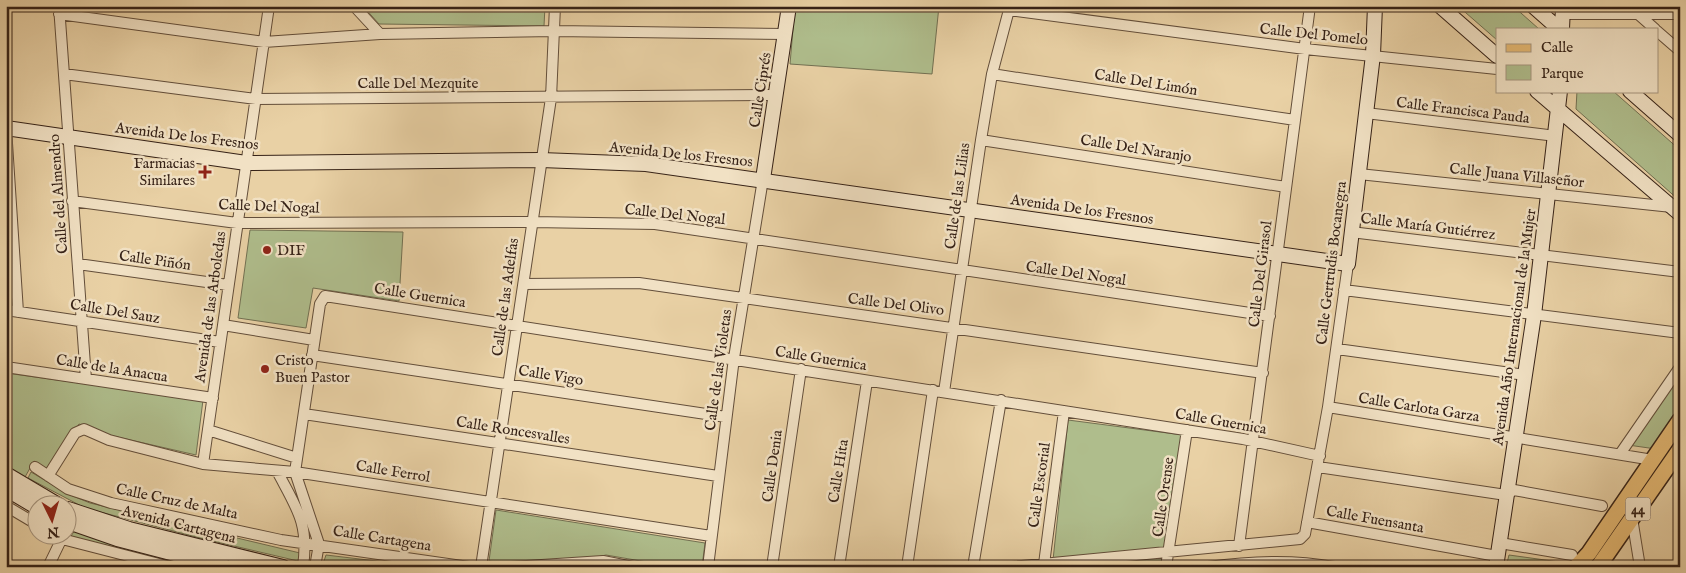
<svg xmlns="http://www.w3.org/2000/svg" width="1686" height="573" font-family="'IM FELL English',serif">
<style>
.green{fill:#afbd8c;stroke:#727052}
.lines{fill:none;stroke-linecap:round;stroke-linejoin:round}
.street-casing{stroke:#634e3a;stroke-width:12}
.secondary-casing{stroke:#362217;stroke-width:16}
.primary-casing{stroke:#362217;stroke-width:18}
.street{stroke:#f1e1c4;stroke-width:10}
.secondary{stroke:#f1e1c4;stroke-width:14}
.primary{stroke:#e4b872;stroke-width:15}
.poi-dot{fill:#8f2418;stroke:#f1e1c4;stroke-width:2}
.labels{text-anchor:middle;stroke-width:5;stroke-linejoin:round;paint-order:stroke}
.shield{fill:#f1e1c4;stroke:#6e5b4b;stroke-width:1}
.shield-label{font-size:14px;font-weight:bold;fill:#362217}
.street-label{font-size:15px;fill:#362217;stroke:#f1e1c4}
.poi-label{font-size:15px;fill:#362217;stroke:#f1e1c4;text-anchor:start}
</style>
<rect width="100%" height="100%" fill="#e9d1a5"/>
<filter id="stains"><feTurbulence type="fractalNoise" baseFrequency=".004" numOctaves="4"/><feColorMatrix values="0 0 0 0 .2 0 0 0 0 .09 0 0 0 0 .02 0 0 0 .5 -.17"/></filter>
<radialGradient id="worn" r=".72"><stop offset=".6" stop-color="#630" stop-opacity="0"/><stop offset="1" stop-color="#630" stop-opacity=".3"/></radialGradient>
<path class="green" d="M363,6H545L544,26L379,24Z
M795,6H939L932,74L790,64Z
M1458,6H1513L1539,29H1497V40Z
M1577,91H1613L1680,150V201L1576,109Z
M250,230L403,232L399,301L313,288L306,328L238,318Z
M6,373L203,400L196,455L113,436L79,424L46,469L34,461L25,477L6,466Z
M1671,383L1680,389V410L1656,449L1628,445Z
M1068,420L1183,435L1168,550L1053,560Z
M31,472L68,494L90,503L300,553L298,561L200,538L85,508L28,478Z
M496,510L705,543L702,567H676L606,555L593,558L502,563L489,561Z
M75,530L203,567H181L81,541L71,536Z
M326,555L427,567H322Z
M1509,555L1574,564L1571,567H1506Z
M1163,557L1162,564L1146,567H1073Z"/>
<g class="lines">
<g class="street-casing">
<path id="street" d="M59,6L86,379
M354,6L380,34
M1009,10L1305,49L1497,69
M59,14L264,42L380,34L554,31L785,34
M1563,14H1680
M1638,14L1655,29
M1657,31L1680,51
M64,74L256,99L775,95
M992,74L1295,120
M1366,113L1556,136
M6,128L18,312
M981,140L1286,187
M1359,174L1672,207
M72,201L237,223L532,222L655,224L1270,316
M1351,232L1680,272
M78,264L228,285
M524,284L639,283L1263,373
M1344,290L1680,333
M6,310L220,342
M223,325L314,340
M1337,349L1525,375
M312,355L726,417
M6,367L213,398
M944,392L981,140L992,74L1010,6
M1328,407L1653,460
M304,414L718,476
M208,430L297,458
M1620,454L1680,367
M203,464L269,6
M35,467L68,489L111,503L281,540L469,567
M1318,467L1506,495L1514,490L1602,506
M277,471C297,509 309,523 303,567
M48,476L75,433L84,429L109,440L203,464L295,472L711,536
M6,506L38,525
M1632,518L1640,567
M1307,522L1497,556
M56,536L62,539L171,567
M1500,543L1572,555
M1239,546L1310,6
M1044,564L1064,411
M48,567L63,536
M315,567L319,544L295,472L320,304L325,296L1243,439L1320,456
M481,567L551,98L555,6
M511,567L603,561L633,567
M708,567L734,358L763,179
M772,567L801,369
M839,567L867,381
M907,567L933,390
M973,567L1001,400
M1012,567L1300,539L1305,534L1328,407L1348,264
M1166,567L1187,430
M1208,567C1251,561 1292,559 1334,567"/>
</g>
<g class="secondary-casing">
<path id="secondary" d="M1440,6L1497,56
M1533,6L1559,29
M1562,29L1563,6
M1537,91L1680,214
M1630,91L1680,135
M6,128L246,163L541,160L646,164L1348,264L1373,55L1375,6
M763,179L789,6
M6,474L60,506
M6,489L38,508
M68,509L129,529L283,567
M68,522L117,539L225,567
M1496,567L1534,315L1560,91"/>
</g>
<g class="primary-casing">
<path id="primary" d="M1576,567L1589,553L1680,420
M1598,567L1680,449"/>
</g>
<use href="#street" class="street"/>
<use href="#secondary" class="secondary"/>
<use href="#primary" class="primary"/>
</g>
<g class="poi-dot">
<path d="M202.5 164.5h5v5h5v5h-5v5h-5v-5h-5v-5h5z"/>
<circle cx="267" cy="250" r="5"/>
<circle cx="265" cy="369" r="5"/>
</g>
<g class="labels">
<rect class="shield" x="1625.5" y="497.5" width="25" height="23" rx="4"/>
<g class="shield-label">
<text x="1638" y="514">44</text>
</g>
<g class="street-label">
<text transform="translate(1314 34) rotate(6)" y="5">Calle Del Pomelo</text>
<text transform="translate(1146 82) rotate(9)" y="5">Calle Del Limón</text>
<text x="418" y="88">Calle Del Mezquite</text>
<text transform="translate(760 90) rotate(-81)" y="5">Calle Ciprés</text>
<text transform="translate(1463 110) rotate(7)" y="5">Calle Francisca Pauda</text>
<text transform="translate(187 136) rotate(7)" y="5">Avenida De los Fresnos</text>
<text transform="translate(1136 148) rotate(9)" y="5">Calle Del Naranjo</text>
<text transform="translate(681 154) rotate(6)" y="5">Avenida De los Fresnos</text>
<text transform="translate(1517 175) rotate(6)" y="5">Calle Juana Villaseñor</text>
<text transform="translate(58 194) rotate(-94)" y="5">Calle del Almendro</text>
<text transform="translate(957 196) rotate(-82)" y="5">Calle de las Lilias</text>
<text transform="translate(269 206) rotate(2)" y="5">Calle Del Nogal</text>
<text transform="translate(1082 209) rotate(8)" y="5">Avenida De los Fresnos</text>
<text transform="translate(675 214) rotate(6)" y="5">Calle Del Nogal</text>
<text transform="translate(1428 226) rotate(7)" y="5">Calle María Gutiérrez</text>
<text transform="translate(155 260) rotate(8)" y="5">Calle Piñón</text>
<text transform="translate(1331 263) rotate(-83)" y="5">Calle Gertrudis Bocanegra</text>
<text transform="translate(1076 273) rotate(8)" y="5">Calle Del Nogal</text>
<text transform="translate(1260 274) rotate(-83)" y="5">Calle Del Girasol</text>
<text transform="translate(420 295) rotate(9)" y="5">Calle Guernica</text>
<text transform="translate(505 297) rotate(-82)" y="5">Calle de las Adelfas</text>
<text transform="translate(896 304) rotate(7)" y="5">Calle Del Olivo</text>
<text transform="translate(210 307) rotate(-82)" y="5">Avenida de las Arboledas</text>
<text transform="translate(115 311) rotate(9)" y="5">Calle Del Sauz</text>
<text transform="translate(1514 327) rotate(-82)" y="5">Avenida Año Internacional de la Mujer</text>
<text transform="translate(821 358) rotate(9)" y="5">Calle Guernica</text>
<text transform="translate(112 368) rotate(9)" y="5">Calle de la Anacua</text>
<text transform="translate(718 370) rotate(-82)" y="5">Calle de las Violetas</text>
<text transform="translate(551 375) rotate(9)" y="5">Calle Vigo</text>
<text transform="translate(1419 407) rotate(9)" y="5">Calle Carlota Garza</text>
<text transform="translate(1221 421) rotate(10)" y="5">Calle Guernica</text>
<text transform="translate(513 430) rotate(9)" y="5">Calle Roncesvalles</text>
<text transform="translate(772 466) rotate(-82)" y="5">Calle Denia</text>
<text transform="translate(393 471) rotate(9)" y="5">Calle Ferrol</text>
<text transform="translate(838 471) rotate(-81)" y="5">Calle Hita</text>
<text transform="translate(1039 485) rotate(-82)" y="5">Calle Escorial</text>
<text transform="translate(1163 497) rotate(-82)" y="5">Calle Orense</text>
<text transform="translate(177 501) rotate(12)" y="5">Calle Cruz de Malta</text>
<text transform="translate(1375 519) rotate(10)" y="5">Calle Fuensanta</text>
<text transform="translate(179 524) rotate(14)" y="5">Avenida Cartagena</text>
<text transform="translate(382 538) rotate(9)" y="5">Calle Cartagena</text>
</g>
<g class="poi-label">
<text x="195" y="168" text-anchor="end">Farmacias<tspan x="195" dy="17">Similares</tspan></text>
<text x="277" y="255">DIF</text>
<text x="275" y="365">Cristo<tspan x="275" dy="17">Buen Pastor</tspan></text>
</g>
</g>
<rect width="1686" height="573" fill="none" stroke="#e9d1a5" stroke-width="25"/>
<rect x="8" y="8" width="1671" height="558" fill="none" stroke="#362217" stroke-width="2.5"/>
<rect x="12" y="12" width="1661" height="548" fill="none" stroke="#362217"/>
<rect x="1496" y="28" width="162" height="65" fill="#f1e1c4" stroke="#a6957f"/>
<rect x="1506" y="44" width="25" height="8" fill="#e4b872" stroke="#a6957f"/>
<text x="1541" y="52" font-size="15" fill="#362217">Calle</text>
<rect x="1506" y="65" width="25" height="15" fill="#afbd8c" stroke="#a6957f"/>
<text x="1541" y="78" font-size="15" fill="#362217">Parque</text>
<g transform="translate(52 520) rotate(175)"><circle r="24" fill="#f1e1c4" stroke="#a6957f"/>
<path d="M0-4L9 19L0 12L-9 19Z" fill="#8f2418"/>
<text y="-8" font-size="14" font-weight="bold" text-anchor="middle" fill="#362217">N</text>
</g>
<rect width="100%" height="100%" filter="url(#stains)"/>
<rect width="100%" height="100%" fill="url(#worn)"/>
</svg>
